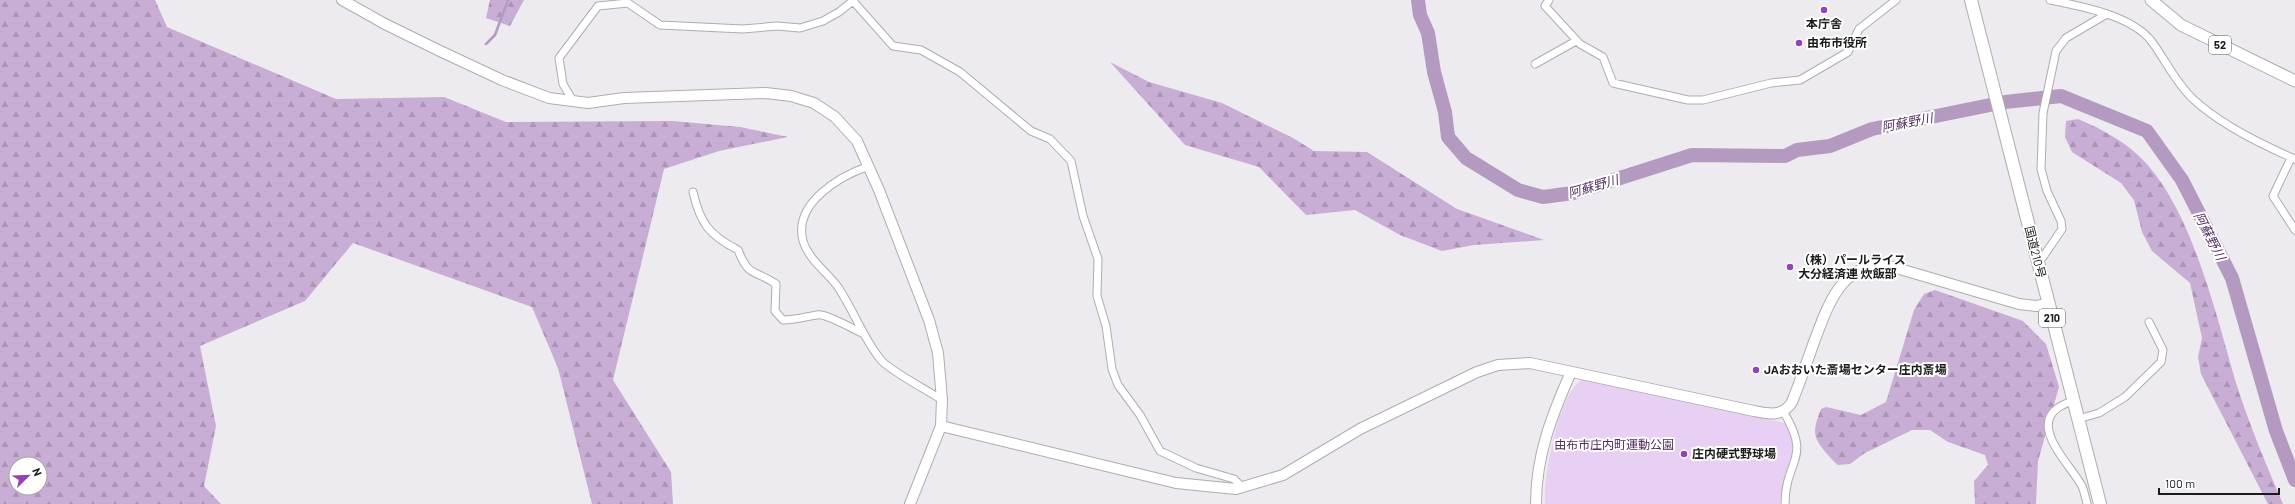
<svg xmlns="http://www.w3.org/2000/svg" width="2295" height="504" font-family="Barlow,'Noto Sans JP',sans-serif">
<style>
.forest{fill:url(#forest-firs);fill-rule:evenodd}
.park{fill:#e8d0f4}
.lines{fill:none;stroke-linecap:round;stroke-linejoin:round}
.stream{stroke:#b49ac1;stroke-width:2.5}
.river{stroke:#b49ac1;stroke-width:14}
.street-casing{stroke:#afacb0;stroke-width:9}
.secondary-casing{stroke:#afacb0;stroke-width:12}
.primary-casing{stroke:#afacb0;stroke-width:13}
.highway-casing{stroke:#afacb0;stroke-width:14}
.street{stroke:#fff;stroke-width:7}
.secondary{stroke:#fff;stroke-width:10}
.primary{stroke:#fff;stroke-width:11}
.highway{stroke:#fff;stroke-width:12}
.poi-dot{fill:#9343b3;stroke:#fff;stroke-width:1.5}
.labels{text-anchor:middle;stroke-width:4;stroke-linejoin:round;paint-order:stroke}
.shield{fill:#fff;stroke:#605f60;stroke-width:1}
.shield-label{font-size:11px;font-weight:bold;fill:#1c1b1c}
.poi-label{font-size:12px;font-weight:bold;fill:#1c1b1c;stroke:#fff;text-anchor:start}
.street-label{font-size:12px;fill:#1c1b1c;stroke:#fff}
.park-label{font-size:12px;fill:#502c5f;stroke:#fff}
.water-label{font-size:13px;font-style:italic;fill:#543063;stroke:#fff}
</style>
<defs>
<pattern id="forest-firs" width="22" height="20" patternUnits="userSpaceOnUse"><rect width="22" height="20" fill="#c8add5"/><path d="M5 1l3.5 6h-7zM16 11l3.5 6h-7z" fill="#ab94b6"/></pattern>
</defs>
<rect width="100%" height="100%" fill="#edebef"/>
<path class="forest" d="M0,0H155L167,27L336,99L444,97L506,122L673,121L740,127L788,137L719,151L664,169L613,380L671,472L673,504H592L558,368L532,307L353,243L305,301L200,346L216,426L204,486L221,504H0ZM16,464H40V488H16Z
M490,0H524L510,26L486,18Z
M1110,62L1149,82L1222,103L1293,138L1314,151L1367,152L1457,209L1544,240L1474,245L1442,251L1400,235L1355,210L1306,215L1259,167L1185,145Z
M2078,119C2102,129 2126,142 2144,161C2193,213 2216,315 2236,383C2249,424 2266,464 2283,504H2268L2201,374L2198,357L2202,338L2190,283L2152,251L2142,232L2134,200L2121,183L2072,152L2065,137L2066,121Z
M1935,290L2023,321L2046,344L2059,387L2038,461L2036,504H1975L1974,481L1988,465L1985,455L1948,442L1930,430H1912L1865,453L1850,464L1838,465C1832,460 1818,445 1816,437C1813,429 1818,417 1821,409L1826,407L1861,415L1886,402L1914,310L1924,294Z"/>
<path class="park" d="M1584,379L1785,423C1804,450 1782,474 1780,504H1545C1543,479 1559,388 1584,379Z"/>
<g class="lines">
<path class="stream" d="M486,44L495,35L508,0"/>
<path class="river" d="M1418,0L1420,15L1428,33L1434,72L1445,112L1448,137L1466,158L1518,190L1543,197L1573,193L1692,155L1785,156L1797,150L1830,146L1872,129L2005,102L2061,96L2147,131L2182,180L2232,278L2276,431L2295,480"/>
<g class="street-casing">
<path id="street" d="M1549,0L1545,6L1580,44L1603,57L1613,83L1688,100H1703L1771,83L1800,80L1848,52L1859,29L1896,0
M2050,0C2081,6 2133,16 2152,42C2166,61 2176,83 2193,99C2221,125 2260,144 2295,159
M853,1L893,46L921,50L960,72L1031,131L1050,139L1071,161L1083,216L1098,259L1097,296L1106,326L1112,369L1118,385L1140,415L1160,451L1196,468L1234,479L1242,487
M1535,64L1576,41
M573,101L563,84L559,58L598,6L628,3L660,25L743,29L777,26L800,28L823,21L839,12L854,0
M2291,158L2273,196L2295,230
M869,166C840,176 793,203 803,241C809,260 827,272 838,287C854,311 863,338 881,360C890,371 929,391 942,400
M693,192C700,223 709,235 738,250C749,278 754,269 776,284L775,311L783,320C795,320 804,317 817,315C825,313 853,329 862,333
M2037,262L2043,257L2062,229L2061,221L2047,191L2041,169L2043,113L2056,51L2066,38L2105,15
M2073,401C2019,417 2068,461 2082,486C2084,492 2086,498 2087,504
M1783,411C1813,460 1785,459 1785,504
M2078,419L2099,413L2125,397L2161,362L2163,350L2149,322"/>
</g>
<g class="secondary-casing">
<path id="secondary" d="M342,0L385,24L440,51L502,80L549,98L588,103L624,98L766,93L791,96L814,103L835,117L857,141L879,190L929,320L938,353L942,400L941,426L910,504
M941,426L1176,483L1236,489L1283,475L1360,429L1477,372L1498,365L1530,363L1754,411C1769,414 1783,417 1792,402C1800,382 1807,362 1814,342C1828,305 1843,257 1893,267L2019,304L2036,306L2048,304
M1536,504C1536,455 1552,415 1571,372"/>
</g>
<g class="primary-casing">
<path id="primary" d="M2151,0L2181,25L2295,81"/>
</g>
<g class="highway-casing">
<path id="highway" d="M1971,0L2100,504"/>
</g>
<use href="#street" class="street"/>
<use href="#secondary" class="secondary"/>
<use href="#primary" class="primary"/>
<use href="#highway" class="highway"/>
</g>
<g class="poi-dot">
<circle cx="1824" cy="10" r="4"/>
<circle cx="1799" cy="43" r="4"/>
<circle cx="1790" cy="267" r="4"/>
<circle cx="1756" cy="370" r="4"/>
<circle cx="1684" cy="454" r="4"/>
</g>
<g class="labels">
<g class="shield">
<rect x="2209" y="36" width="22" height="18" rx="3"/>
<rect x="2039" y="309" width="26" height="18" rx="3"/>
</g>
<g class="shield-label">
<text x="2220" y="49">52</text>
<text x="2052" y="322">210</text>
</g>
<g class="poi-label">
<text x="1824" y="28" text-anchor="middle">本庁舎</text>
<text x="1807" y="47">由布市役所</text>
<text x="1798" y="264">（株）パールライス<tspan x="1798" dy="14">大分経済連 炊飯部</tspan></text>
<text x="1764" y="374">JAおおいた斎場センター庄内斎場</text>
<text x="1692" y="458">庄内硬式野球場</text>
</g>
<g class="street-label">
<text transform="translate(2035 252) rotate(76)" y="4">国道210号</text>
</g>
<g class="park-label">
<text x="1614" y="449">由布市庄内町運動公園</text>
</g>
<g class="water-label">
<text transform="translate(1907 122) rotate(-11)" y="5">阿蘇野川</text>
<text transform="translate(1593 186) rotate(-16)" y="5">阿蘇野川</text>
<text transform="translate(2210 236) rotate(63)" y="5">阿蘇野川</text>
</g>
</g>
<g transform="translate(28 476) rotate(67)"><circle r="19" fill="#ffffff" stroke="#a4a4a4"/>
<path d="M0-3L7 15L0 10L-7 15Z" fill="#9343b3"/>
<text y="-6" font-size="11" font-weight="bold" text-anchor="middle" fill="#1c1b1c">N</text>
</g>
<path d="M2159 488v6h120v-6" fill="none" stroke="#1c1b1c" stroke-width="2"/>
<text x="2165" y="488" font-size="12" fill="#1c1b1c" stroke="#ffffff" stroke-width="3" paint-order="stroke">100 m</text>
</svg>
